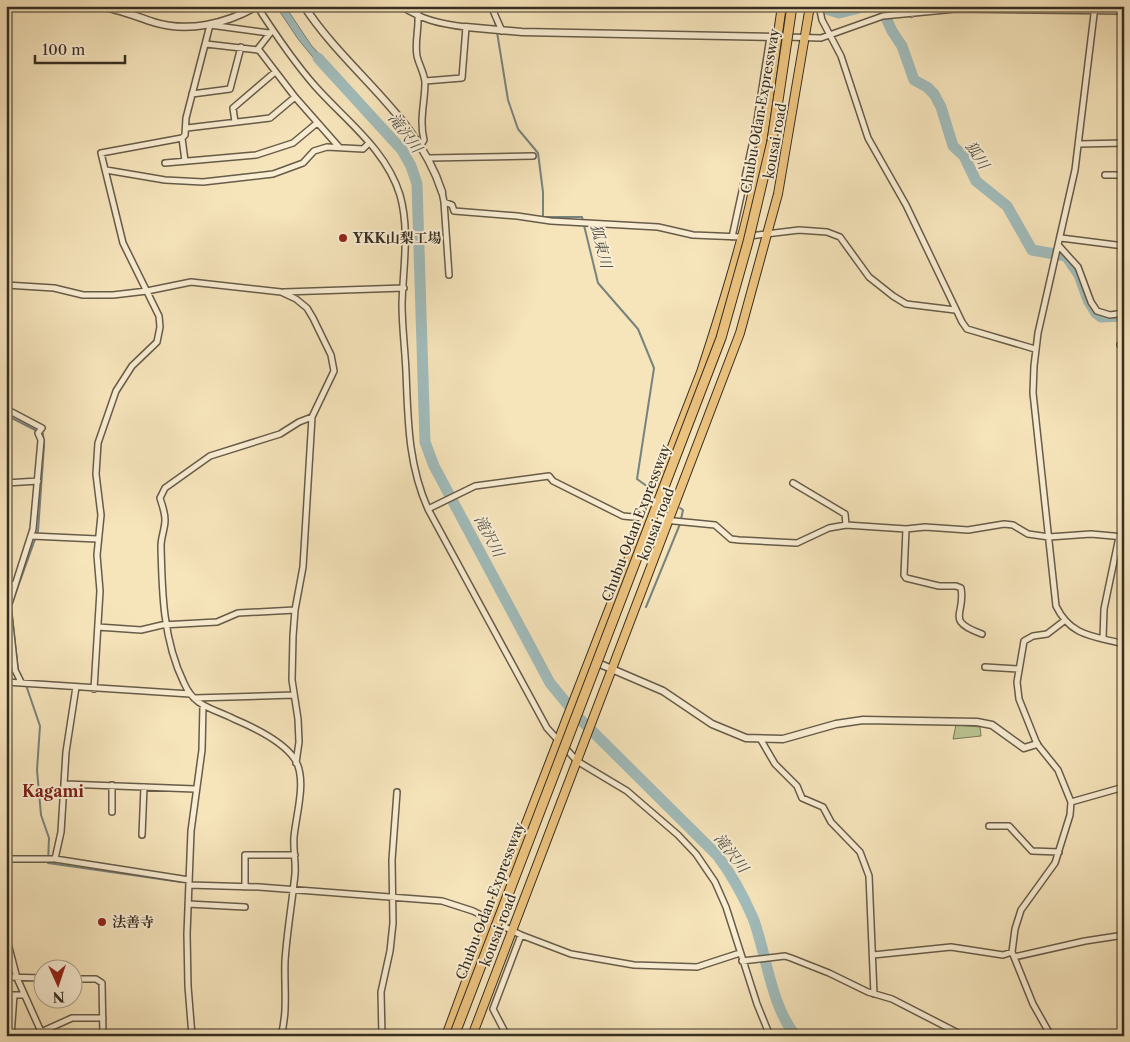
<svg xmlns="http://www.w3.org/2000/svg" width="1130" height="1042" font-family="'Libre Caslon Text','Noto Serif JP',serif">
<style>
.green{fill:#bac592;stroke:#787a5a}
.water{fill:#a1bcbb;stroke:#77837e}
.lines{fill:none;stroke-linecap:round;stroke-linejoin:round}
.stream{stroke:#77837e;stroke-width:2}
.river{stroke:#a1bcbb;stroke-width:11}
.minor-casing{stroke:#675c48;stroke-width:8}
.tertiary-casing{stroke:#675c48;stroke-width:9}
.trunk-casing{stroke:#372e22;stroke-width:10}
.minor{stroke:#f9edd3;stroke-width:5}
.tertiary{stroke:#f9edd3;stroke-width:6}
.trunk{stroke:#ebc27e;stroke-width:8}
.motorway-bridge-casing{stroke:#372e22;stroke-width:11;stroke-linecap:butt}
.motorway-bridge{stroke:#ebc27e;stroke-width:9}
.poi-dot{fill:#8f2418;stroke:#f9edd3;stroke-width:2}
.labels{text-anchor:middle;stroke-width:4;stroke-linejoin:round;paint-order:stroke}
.street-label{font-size:14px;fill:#372e22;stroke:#f9edd3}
.poi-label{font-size:14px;font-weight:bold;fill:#372e22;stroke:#f9edd3;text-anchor:start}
.water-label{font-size:15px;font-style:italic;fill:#525248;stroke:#f9edd3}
.quarter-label{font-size:16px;font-weight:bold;fill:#7a1f14;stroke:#f9edd3}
</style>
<rect width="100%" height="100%" fill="#f6e4bb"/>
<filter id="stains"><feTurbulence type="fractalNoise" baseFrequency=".004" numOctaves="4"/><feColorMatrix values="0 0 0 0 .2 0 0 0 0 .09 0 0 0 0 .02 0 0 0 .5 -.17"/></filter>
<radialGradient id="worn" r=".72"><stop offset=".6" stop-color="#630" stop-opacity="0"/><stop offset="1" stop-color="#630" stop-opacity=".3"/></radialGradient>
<path class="green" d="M956,725L980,727L981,736L953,739Z"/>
<path class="water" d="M276,6H285L311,45L330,66L325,72L298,39Z"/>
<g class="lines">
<path class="stream" d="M494,18L496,27
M497,32L508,100L518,129L538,153L543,192V217H582L598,283L638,329L654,368L637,479L648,487
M6,415L43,434L44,446L38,531L11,606L18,670
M646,607L680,524L683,510L680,508
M26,685L40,726L37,770L41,815L49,838L48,863L181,882"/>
<path class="river" d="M823,8L839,13L867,6L881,7L892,31L902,46L914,80L927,87L934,94L941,107L953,146L964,156L976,181L1007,206L1032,250L1066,256L1079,275L1088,300L1096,313L1101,317L1124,316
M318,58L402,150L411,166L417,184L425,442L434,466L550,683L578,717L717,855C732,875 743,895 753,918C766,952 771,1007 796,1036"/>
<g class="minor-casing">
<path id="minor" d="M257,6C275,34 293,61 315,86C345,120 386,149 400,195C410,230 403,268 402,304C402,326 405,349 406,372C408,420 408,464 428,509L547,728L577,761L627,791L678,835L696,854L715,882L726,907L757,1004L770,1036
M401,6C422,20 441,24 466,27L462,78L425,81
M417,6C421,23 414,40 417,56C419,65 424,72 425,82C425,102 419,120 424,140L421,145
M491,6L502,31
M819,6L822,20L841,56L868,138L906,205L962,322L967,329L1035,349
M908,6L912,14
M1095,6L1075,170L1038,333L1034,366L1033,393L1056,606C1071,637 1094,636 1124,644
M786,37L821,38L883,16L956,9L1124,11
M206,44L259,50L295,97L339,147
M257,50L271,32
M192,94L230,89L241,47
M235,122L233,108L275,72
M187,128L270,118L295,97
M182,138L185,161
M1079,144L1124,143
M429,158L533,156
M165,163L256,155L293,143L317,123
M106,170L165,180L203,182L273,174L303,163L314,151L327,147L363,149L369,143
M1105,175H1124
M442,192L444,202L452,205L454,211L517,216L551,221L658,227L693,235L741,237L799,230L827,232L840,237L869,277L893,296L906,304L955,310
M444,202L449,275
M732,237L756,127L770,37
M1061,238L1124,246
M1059,246L1078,267L1091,302L1097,311L1110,315L1124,313
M6,285L54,288L83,295H113L147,291L191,282L281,292L296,299L307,308L313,318L331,355L334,371L312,417L303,567L295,610L293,636L292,680L298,719L299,742L296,763
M284,292L404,288
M1120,345L1124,344
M6,409L42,428L38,433L41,440L33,529L8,607L15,670L21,682
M6,483L38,481
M793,483L845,514L846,525
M428,509L475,486L549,476L553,481L623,516L715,525L731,539L739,540L797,543L829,528L846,525L906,529L925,527L968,530L1004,524L1013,525L1028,534L1049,537L1091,534L1124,537
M906,529L904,575L906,578L939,586H956L961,588C966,615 944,620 982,634
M32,536L97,539
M6,584L15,585
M98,627L141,630L162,625L217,622L238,613L295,610
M1103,639L1104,609L1119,537
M985,667L1019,669
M6,682L190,694
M94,689L100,591L97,555L101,515L96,474L98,443L116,391L132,366L157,342L160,327L159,316L123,243L101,153L182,138L185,135L186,118L210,25L269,33
M194,698L294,695
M761,740L775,764L797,786L802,798L823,807L831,822L860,852L869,876L874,994
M65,784L195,789
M1071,802L1124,787
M112,812V785
M989,826H1009L1032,851L1059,852
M142,835L144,787
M6,859H55L189,880
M55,859L61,832L66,752L76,687
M189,885L259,887L442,901L473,911L521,935L571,954L634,965L697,967L740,953
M245,887V855H295
M6,889V891
M188,904L245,907
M6,936L17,978L43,1036
M873,955L951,947L1003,955L1012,952
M1014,957L1085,941L1124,935
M742,961L785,956L791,958L829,973L868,992L892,999L964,1036
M6,977L42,978
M72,979H96L102,983L103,1036
M6,995H23
M41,1032L72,1018H103
M103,1034H191
M11,1036L14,995
M192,1036L188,986L187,934L191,831L202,750L203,705
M281,1036C288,1010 284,987 285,961C287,931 292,904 295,874C296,862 293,849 294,837C296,814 308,778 294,758C282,741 253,727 234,719C213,708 195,708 184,683C163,640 162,592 161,546C161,537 165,529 165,520C165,512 162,505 160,498L165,488L210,456L280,434L299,422L312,417
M382,1036L381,992L390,951L393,923L392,860L397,792
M507,1036L493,1009L521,935
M1051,1036L1033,1004L1012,952L1015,929L1021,910L1055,863L1070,815L1071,802L1058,770L1037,744L1019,699L1017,682L1024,641L1033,636L1047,634L1064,621"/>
</g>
<g class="tertiary-casing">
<path id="tertiary" d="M97,6C116,8 135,16 153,22C188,33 226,24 257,6
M304,6C347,72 418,116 442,192
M466,27L522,32L777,37
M593,661L663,691L712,724L746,738L783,739L836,724L863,720L977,722L992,725L1024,748L1037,744"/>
</g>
<g class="trunk-casing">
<path id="trunk" d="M446,1036L489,919L701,372C719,317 737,261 750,204C765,139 772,72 782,6
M472,1036L740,333L778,194L810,6"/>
</g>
<use href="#minor" class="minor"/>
<use href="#tertiary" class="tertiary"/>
<use href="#trunk" class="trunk"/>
<g class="motorway-bridge-casing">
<path id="motorway-bridge" d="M454,1036L721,338L748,242L772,141L792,6"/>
</g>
<use href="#motorway-bridge" class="motorway-bridge"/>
</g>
<g class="poi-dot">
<circle cx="343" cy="238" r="5"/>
<circle cx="102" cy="922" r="5"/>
</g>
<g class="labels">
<g class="street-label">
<text transform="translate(760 111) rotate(-80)" y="5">Chubu Odan Expressway</text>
<text transform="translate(775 141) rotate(-80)" y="5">kousai road</text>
<text transform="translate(636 523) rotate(-69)" y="5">Chubu Odan Expressway</text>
<text transform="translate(656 524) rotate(-69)" y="5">kousai road</text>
<text transform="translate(490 901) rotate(-69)" y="5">Chubu Odan Expressway</text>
<text transform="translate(498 930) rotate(-69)" y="5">kousai road</text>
</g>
<g class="poi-label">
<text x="353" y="243">YKK山梨工場</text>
<text x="112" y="927">法善寺</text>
</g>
<g class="water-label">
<text transform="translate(405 133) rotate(53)" y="5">滝沢川</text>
<text transform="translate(977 155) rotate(57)" y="5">狐川</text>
<text transform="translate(601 246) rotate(76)" y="5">狐東川</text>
<text transform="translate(489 536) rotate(62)" y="5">滝沢川</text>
<text transform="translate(731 853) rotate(52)" y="5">滝沢川</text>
</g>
<g class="quarter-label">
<text x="53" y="797">Kagami</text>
</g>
</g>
<rect width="1130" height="1042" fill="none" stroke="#f6e4bb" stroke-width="25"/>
<rect x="8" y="8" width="1115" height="1027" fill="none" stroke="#372e22" stroke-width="2.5"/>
<rect x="12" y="12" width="1105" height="1017" fill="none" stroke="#372e22"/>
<g transform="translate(58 984) rotate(177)"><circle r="24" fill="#f9edd3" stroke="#aba18c"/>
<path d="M0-4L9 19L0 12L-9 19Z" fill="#8f2418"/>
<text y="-8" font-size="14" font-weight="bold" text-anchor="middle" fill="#372e22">N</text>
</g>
<path d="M35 55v8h90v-8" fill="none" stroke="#372e22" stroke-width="2.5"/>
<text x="42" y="55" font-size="15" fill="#372e22" stroke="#f9edd3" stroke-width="4" paint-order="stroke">100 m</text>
<rect width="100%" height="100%" filter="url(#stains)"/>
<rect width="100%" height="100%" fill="url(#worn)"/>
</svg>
